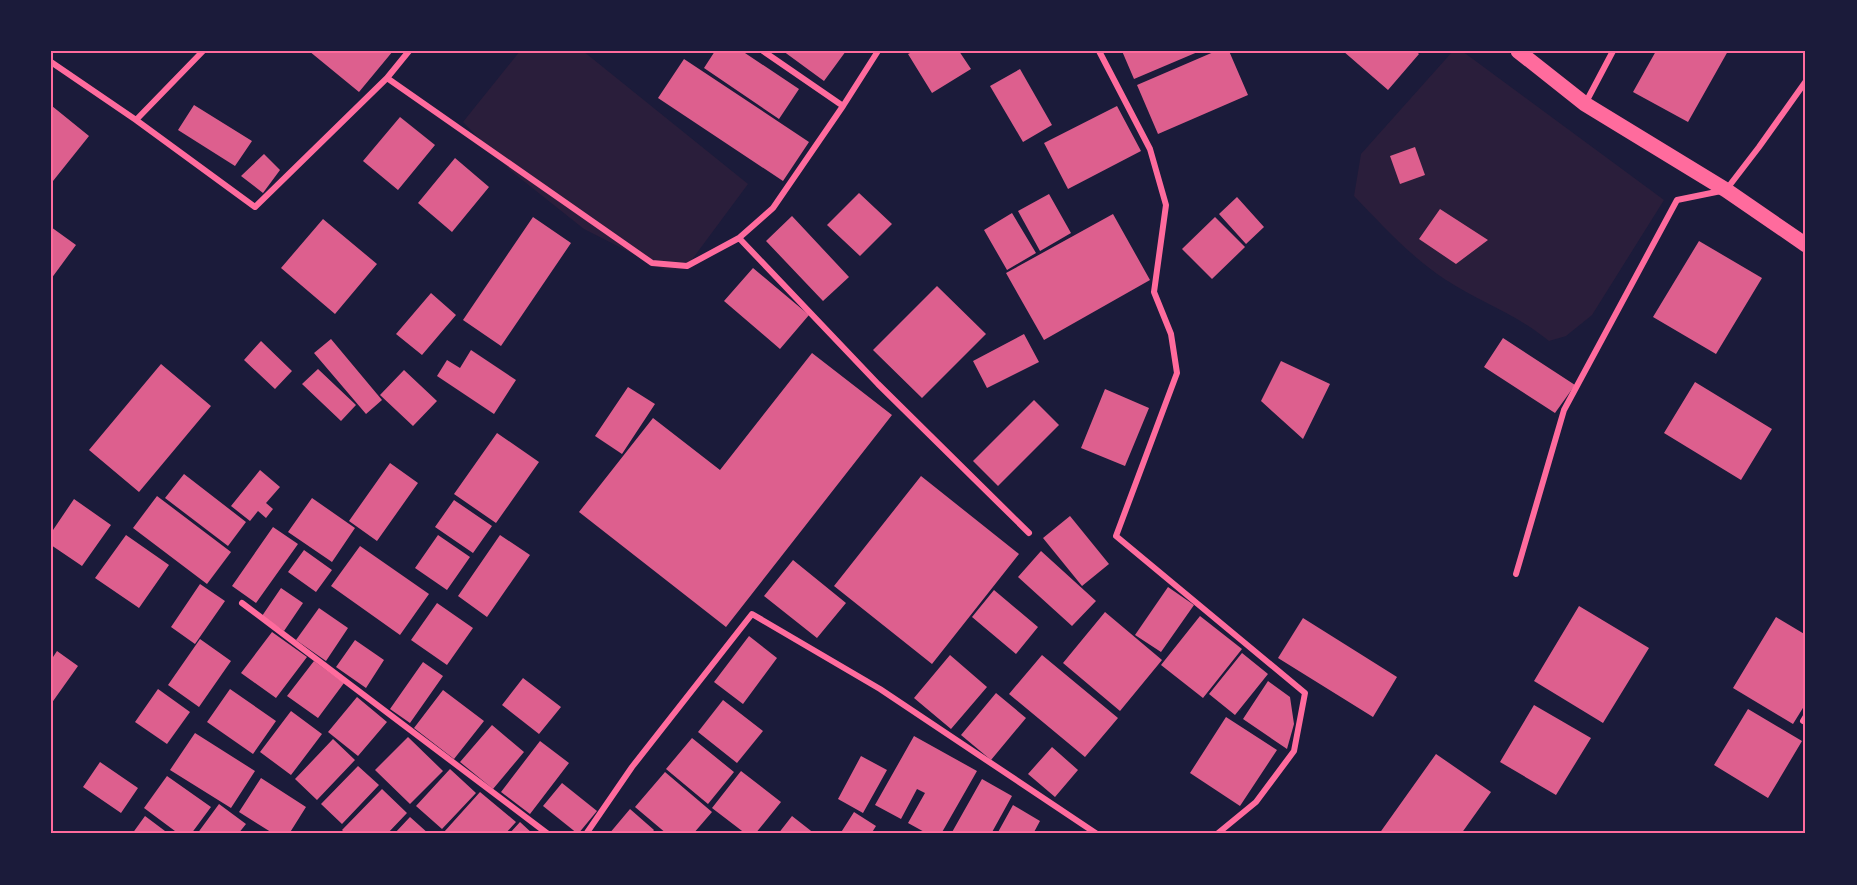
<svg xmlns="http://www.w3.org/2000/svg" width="1857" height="885" font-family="Helvetica,sans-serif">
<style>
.green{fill:#2a1e3b}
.building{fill:#dd5f8e}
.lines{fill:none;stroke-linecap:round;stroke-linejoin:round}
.minor{stroke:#ff6b9d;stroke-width:6}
.primary{stroke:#ff6b9d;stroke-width:15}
.neatline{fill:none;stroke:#ff6b9d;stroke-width:2}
</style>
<rect width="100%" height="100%" fill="#1b1b3a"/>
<path class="green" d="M520,51H583L748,184L685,269L665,270L584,229L511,171L463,122Z
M1453,51H1462L1664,200L1592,315L1566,336L1549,341C1518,315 1480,302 1446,280C1411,257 1383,226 1354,196L1361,154Z"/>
<path class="building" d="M309,51H393L359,92Z
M715,51H742L799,89L779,119L704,68Z
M783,51H846L824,81Z
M914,51H959L971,69L932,93L908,54Z
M1122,51H1200L1134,79Z
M1216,51H1229L1248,95L1158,134L1137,85Z
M1343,51H1416L1419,54L1388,90Z
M1656,51H1728L1688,122L1633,92Z
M684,59L809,142L783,181L658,98Z
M1020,69L1052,125L1023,142L990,86Z
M194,105L252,141L235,166L178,130Z
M52,106L89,136L53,181L51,179V108Z
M1117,106L1141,151L1068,189L1044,143Z
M400,117L435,145L398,190L363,161Z
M1415,147L1425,175L1400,184L1390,156Z
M264,154L280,170L263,193L241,176Z
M455,158L489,187L452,232L418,203Z
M859,193L892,224L860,256L827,225Z
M1049,194L1071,233L1040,251L1018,211Z
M1237,197L1264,227L1246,244L1219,214Z
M1440,209L1488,240L1456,264L1419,239Z
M1012,213L1036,253L1007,270L984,230Z
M1113,214L1150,280L1044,340L1006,273Z
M792,216L849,277L823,301L766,241Z
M533,217L571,243L501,346L463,320Z
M1215,217L1245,247L1212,279L1182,249Z
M323,219L377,264L335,314L281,268Z
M51,227L76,245L51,279Z
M1699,241L1762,278L1716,354L1653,317Z
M753,268L809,315L780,349L724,301Z
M937,286L986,334L922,398L873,350Z
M431,293L456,315L422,355L396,334Z
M1024,334L1039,362L987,388L973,361Z
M1503,338L1575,385L1555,413L1484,367Z
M331,339L382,400L366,414L314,353Z
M261,341L292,371L275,389L244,360Z
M471,350L516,380L494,414L437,376L447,360L460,368Z
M812,353L892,415L726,627L579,512L653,418L720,470Z
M1281,361L1330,384L1303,439L1261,401Z
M161,364L211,406L139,492L89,450Z
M318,369L356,405L341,421L302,384Z
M404,370L437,401L413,426L380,395Z
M1695,382L1772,429L1741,480L1664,433Z
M628,387L655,404L622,454L595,436Z
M1105,389L1149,408L1125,466L1081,448Z
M1034,400L1059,425L998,486L973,461Z
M497,433L539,462L496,523L454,494Z
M390,463L418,483L377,541L349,521Z
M260,470L280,487L266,503L273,509L266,518L258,511L250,521L231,506Z
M184,474L246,522L228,546L165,498Z
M921,476L1019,554L932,664L834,586Z
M157,496L231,552L207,584L133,528Z
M312,498L355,528L332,562L288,532Z
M74,499L111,525L82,566L51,545V533Z
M454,500L492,526L473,553L435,527Z
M1070,516L1109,564L1082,586L1043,538Z
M273,527L298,544L256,603L232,586Z
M126,535L169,565L139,608L95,578Z
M438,535L470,557L447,590L415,568Z
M500,535L530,555L487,617L458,596Z
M360,546L429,594L400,635L331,586Z
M304,550L332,570L316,592L288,572Z
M1041,551L1096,601L1072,626L1018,577Z
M793,560L846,603L817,638L764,596Z
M200,584L225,601L195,644L171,627Z
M1168,587L1194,605L1161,652L1135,635Z
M281,588L303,603L284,631L262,616Z
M994,590L1038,627L1016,654L972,617Z
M437,603L473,628L447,665L411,640Z
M1579,606L1649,648L1603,723L1534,681Z
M319,608L348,628L326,661L296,640Z
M1105,612L1162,660L1120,711L1063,663Z
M1200,616L1242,649L1203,698L1161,665Z
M1776,617L1806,635V703L1793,724L1733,688Z
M1303,618L1397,677L1373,717L1278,658Z
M272,632L307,657L276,698L241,673Z
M749,636L777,658L743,704L714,682Z
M200,639L231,661L199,707L168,685Z
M355,640L384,660L366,688L336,667Z
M57,651L78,666L51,704V660Z
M1242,653L1268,674L1235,715L1209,694Z
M950,655L987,687L951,729L914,698Z
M1042,655L1118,718L1085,757L1009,694Z
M314,661L344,683L318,718L287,696Z
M423,662L443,676L410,723L390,709Z
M523,678L561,707L539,734L502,705Z
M1268,681L1290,697L1294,724L1287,749L1243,719Z
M158,689L190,712L167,744L135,722Z
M230,689L276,721L253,754L207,722Z
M443,690L484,721L454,759L414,728Z
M996,693L1026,718L991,760L961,735Z
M357,697L387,722L358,756L328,732Z
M723,700L763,731L737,763L698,732Z
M1534,705L1591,738L1556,795L1500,762Z
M1748,709L1802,741L1768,798L1714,765Z
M291,711L322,734L291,775L260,752Z
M1226,717L1277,750L1240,806L1190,773Z
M492,725L524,752L493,789L460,762Z
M195,733L255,771L231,808L170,770Z
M914,736L977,771L941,834H928L908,823L925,793L917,789L901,819L875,805Z
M408,737L443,771L410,804L375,770Z
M692,738L734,772L708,804L666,769Z
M333,739L355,760L317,800L295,779Z
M540,741L569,763L530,814L501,792Z
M1052,747L1078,770L1055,797L1028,774Z
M1436,754L1491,792L1461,834H1379Z
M861,756L887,770L863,813L838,799Z
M100,762L138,788L121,813L83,787Z
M358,766L379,785L342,824L321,804Z
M450,769L476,793L442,829L416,806Z
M741,771L781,802L755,834H746L712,808Z
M665,772L712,812L693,834H667L635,807Z
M167,776L211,807L191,834H179L144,808Z
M261,778L306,807L289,834H274L239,812Z
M982,779L1012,796L991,834H951Z
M562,783L597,811L578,834L543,806Z
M382,789L407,813L387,834H346L342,830Z
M480,792L516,822L505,834H446L444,832Z
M219,804L246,824L238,834H197Z
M1013,805L1040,821L1033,834H997Z
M630,809L654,830L651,834H609Z
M854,812L876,826L871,834H840Z
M145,816L169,834H132Z
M792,816L815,834H778Z
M410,817L429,834H394Z
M520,822L533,834H509Z"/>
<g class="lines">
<path class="minor" d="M763,51L843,106
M1099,51L1150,149L1166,205L1154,292L1171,334L1177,373L1116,536L1305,693L1294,751L1256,802L1217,834
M51,62L136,120L255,207L387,78L409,51
M387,78L652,263L687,266L739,238L773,208L843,106L878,51
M1585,104L1613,51
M136,120L203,51
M739,238L878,384L1029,533
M1516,574L1564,410L1677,200L1726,190L1759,147L1806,81
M242,603L548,834
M1803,721L1806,716
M586,834L632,767L752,614L880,689L1097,834"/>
<path class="primary" d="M1518,51L1585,104L1726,190L1806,245"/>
</g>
<rect width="1857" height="885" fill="none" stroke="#1b1b3a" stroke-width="105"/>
<rect x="52" y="52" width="1752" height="780" class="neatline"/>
</svg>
